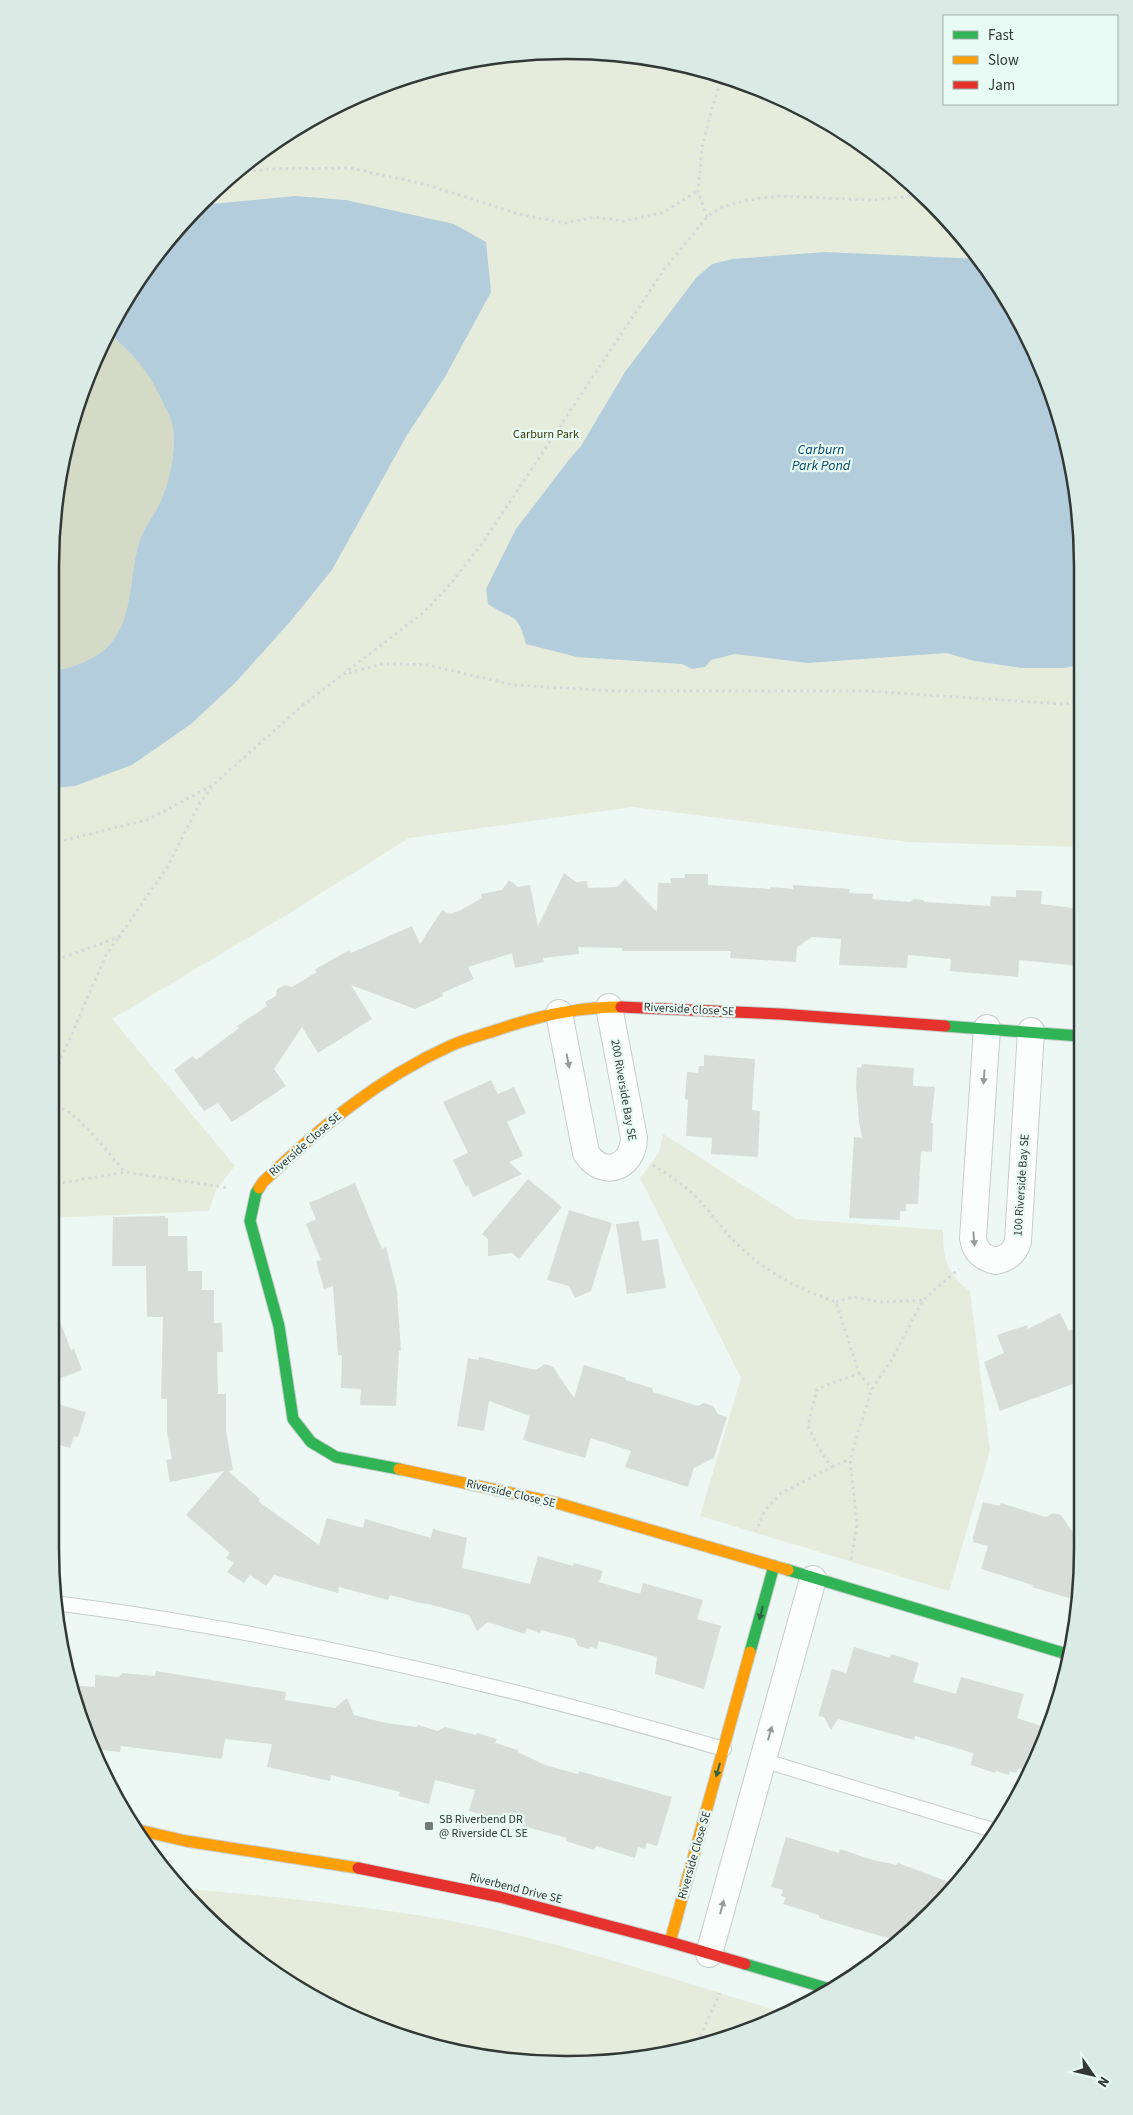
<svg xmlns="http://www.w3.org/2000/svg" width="1133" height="2115" font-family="'Source Sans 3',sans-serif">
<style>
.green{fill:#e6ecdc}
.forest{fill:#d4dac5}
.water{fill:#b3cddc}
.building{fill:#d7deda}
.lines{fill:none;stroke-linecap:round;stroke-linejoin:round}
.lane-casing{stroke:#c6cecc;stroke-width:16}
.street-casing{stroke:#c6cecc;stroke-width:28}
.fast-casing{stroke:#c6cecc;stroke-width:13}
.slow-casing{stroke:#c6cecc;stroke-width:13}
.jam-casing{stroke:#c6cecc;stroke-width:13}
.path{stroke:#d4d7d7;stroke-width:3;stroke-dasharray:2.5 4;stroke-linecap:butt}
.lane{stroke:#fcfefd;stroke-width:14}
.street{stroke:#fcfefd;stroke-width:26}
.fast{stroke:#30b455;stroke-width:11}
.slow{stroke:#ff9f0a;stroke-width:11}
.jam{stroke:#e5322d;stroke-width:11}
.oneway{fill:#969b9a}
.oneway2{fill:#316341}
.poi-dot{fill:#737b78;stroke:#e9fbf5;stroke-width:2}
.labels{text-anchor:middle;stroke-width:4.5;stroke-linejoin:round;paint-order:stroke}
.park-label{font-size:12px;fill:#37380b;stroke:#e9fbf5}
.street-label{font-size:12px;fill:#313836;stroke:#e9fbf5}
.poi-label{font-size:12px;fill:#313836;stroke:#e9fbf5;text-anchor:start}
.water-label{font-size:14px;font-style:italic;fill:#094766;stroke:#e9fbf5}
.rim{fill:none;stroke:#313836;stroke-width:2.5}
</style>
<rect width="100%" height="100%" fill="#edf7f4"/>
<path class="green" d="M601,51L700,68L795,103L907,178L976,252L1044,369L1079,499L1080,847L908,842L633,807L409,838L288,914L112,1019L235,1166L217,1188L209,1211L50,1218L51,533L68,433L103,338L157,252L226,178L309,119L401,77L499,54Z
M663,1134L796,1219L943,1230C943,1258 946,1274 970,1291L990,1451L949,1591L700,1516L741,1378L640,1178L659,1153Z
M180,1888C278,1897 376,1906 472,1925C580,1947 684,1983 789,2014L700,2047L634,2061L532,2064L433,2047L369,2026L280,1978L226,1937Z"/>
<path class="forest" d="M107,332C132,352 150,373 163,403C166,409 170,416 172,423C177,447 171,476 162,498C157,513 144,526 139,542C126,588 137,640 84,662C72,667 64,670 51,670V533L68,433Z"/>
<path class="water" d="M295,196L346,200L454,224L486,242L491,292L445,377L407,435L332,570L289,623L235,683L191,724L132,765L75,786L51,788V670C64,670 72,667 84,662C137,640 126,588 139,542C144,526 157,513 162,498C171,476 177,447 172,423C170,416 166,409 163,403C150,373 132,352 107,332L157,252L201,205Z
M825,252L980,259L1044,369L1079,499V665L1064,668H1021L975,661L946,653L808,663L735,654L711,660L705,667L692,669L682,664L577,657L526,644C518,612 512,620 488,604L486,589L516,529L568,461L581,446L625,372L696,278L712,264L733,259Z"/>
<path class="building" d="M564,873L576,882L587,881L588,888L617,887L625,879L657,912L658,883H671L670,878H685V874H708V885L770,889V887L793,889V885L850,889L849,893L873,894L872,899L910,902L914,899L923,900L925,902L990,906L991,896L1016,897V890L1042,891L1041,904L1073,908L1080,914V966L1019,960L1018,977L950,971L951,959L908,955L907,968L839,965L841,939L812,937L797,947L796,962L730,958L731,951H622V948L578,947L579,954L543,958L544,962L515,968L512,953L468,967L474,979L442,993L443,996L415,1009L351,985L372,1019L318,1053L302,1027L274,1069L286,1086L232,1122L218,1103L204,1111L174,1070L193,1056L196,1060L239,1028L237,1026L267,1006L265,1002L276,996L277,989L285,985L292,987L317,972L314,970L349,950L351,953L412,926L420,944L442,910L450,914L461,910L482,898L481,894L502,890L509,880L518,887L530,885L538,926Z
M704,1055L755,1059L752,1110L760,1111L758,1157L711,1154L712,1138L686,1136L688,1100L685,1099L687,1072L698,1073L699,1066H704Z
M862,1064L914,1068L913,1086L935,1087L931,1123H933L932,1152L921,1151L918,1204H906V1211H900V1220L849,1218L854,1137L862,1138L859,1122L856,1086L857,1067L861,1068Z
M491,1080L498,1094L514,1087L526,1113L507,1122L523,1156L509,1162L522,1174L473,1197L468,1185L466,1187L453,1160L468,1153L443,1102Z
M528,1179L562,1207L519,1259L512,1253L488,1256V1239L482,1234Z
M355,1183L382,1249L386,1247L397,1291L401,1351H399L396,1406L360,1405L361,1389L341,1388L342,1355H338L333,1286L324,1289L316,1261L321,1260L306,1224L316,1219L309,1203Z
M569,1210L612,1223L591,1291L575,1298L569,1286L547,1280Z
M165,1216V1218H168V1236H187L188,1271H202V1290H214V1323H222L223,1352H217L218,1394H226V1431L233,1470L228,1471L260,1499L258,1501L319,1545L327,1518L363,1528L365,1519L431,1538L433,1529L467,1538L462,1568L530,1584L538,1556L573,1566L574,1563L603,1571L599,1582L640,1594L643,1583L703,1600L697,1619L721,1626L704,1689L655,1674L657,1657L599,1641L597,1649L591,1647L589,1649L578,1646L575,1639L541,1630L540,1633L527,1628L525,1634L488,1622L477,1631L469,1615L428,1604L420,1603L390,1595L388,1600L339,1587L338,1593L274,1575L266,1586L250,1575L244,1583L227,1572L234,1563L226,1558L230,1553L186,1515L224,1471L170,1482L166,1460L172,1459L167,1432V1399H161L163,1317H147L146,1266H112L113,1217Z
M639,1221L642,1241L658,1239L666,1288L627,1294L616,1224Z
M50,1301H52L71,1350L74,1349L82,1370L50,1382Z
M1060,1313L1069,1331L1081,1325V1381L1000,1411L984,1362L1004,1353L997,1335L1027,1325L1028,1329Z
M479,1357L536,1370L545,1364L553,1367L574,1398L584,1365L626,1378L625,1380L652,1388L653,1392L698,1406L704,1403L713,1406L718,1414L727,1417L714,1458L694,1468L688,1487L625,1467L631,1451L591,1438L585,1458L523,1440L530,1416L489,1401L484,1431L457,1426L468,1358L478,1360Z
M50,1402L86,1412L78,1437L74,1436L70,1448L50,1442Z
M983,1502L1000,1506L1001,1503L1046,1517L1053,1513L1061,1515L1082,1546V1582L1079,1601L1032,1587L1033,1585L981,1569L988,1546L973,1542V1537Z
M854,1647L890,1658L891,1654L919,1663L913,1682L956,1694L961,1677L1024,1694L1017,1718L1048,1728L1032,1772L1018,1768L1016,1773L1010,1771L1009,1775L996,1771L995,1773L971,1765L973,1753L915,1736L914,1740L838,1719L831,1730L824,1717L818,1716L832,1669L846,1673Z
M156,1671L286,1692L285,1700L335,1708L347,1698L354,1715L386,1723L417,1727L418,1725L438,1731L445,1727L476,1735L477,1733L497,1739L495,1743L518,1750V1752L545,1765L578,1774L579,1771L672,1797L657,1846L647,1843L645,1849L638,1847L635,1858L596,1846L594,1850L566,1841L567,1838L469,1811L475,1790L435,1780L429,1804L399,1796L400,1792L331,1775L330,1781L267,1767L272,1744L225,1739L222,1759L121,1746L120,1752L93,1749L78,1715L69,1685L95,1687V1675L119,1677L122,1673L155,1676Z
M786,1837L839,1853L840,1849L873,1860L897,1865L898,1863L957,1885L931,1914L898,1941L819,1918V1915L783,1904L786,1897L781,1896L783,1890L771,1887Z"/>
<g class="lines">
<g class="lane-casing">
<path id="lane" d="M55,1603C282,1632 505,1685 724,1749
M762,1760L996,1831"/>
</g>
<g class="street-casing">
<path id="street" d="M559,1013L586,1153C603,1179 633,1168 634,1138L609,1007
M987,1028L973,1238C975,1252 983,1258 996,1261C1008,1258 1015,1253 1018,1241L1031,1031
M709,1954L813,1579"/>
</g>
<g class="fast-casing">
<path id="fast" d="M945,1026L1080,1036
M259,1188L256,1193L250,1221L279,1326L293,1419L311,1442L336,1457L399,1469
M788,1570L1070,1655
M750,1652L774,1566
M745,1964L833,1990"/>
</g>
<g class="slow-casing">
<path id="slow" d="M259,1188L263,1182C321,1127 377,1079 450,1046C465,1039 482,1035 497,1030C537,1016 579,1007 621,1007
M399,1469L557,1503L788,1570
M134,1829L186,1841L358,1868
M670,1942L750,1652"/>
</g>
<g class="jam-casing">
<path id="jam" d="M621,1007L780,1014L945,1026
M358,1868L500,1897L670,1942L745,1964"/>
</g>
<path class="path" d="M234,173L269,169L350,168L424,184L522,215L565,223L595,217L623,221L662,213L698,191
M707,217L698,191L702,148L712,108L723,76
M349,673L382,664H402L427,665L514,685L615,691H868L1061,704L1079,702
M51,840H66L147,820L213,785L303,705L423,613L447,588L482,544L663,271L707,217L722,207L747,200L780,196L871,200L923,195
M51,962L119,937L168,866L199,804L212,787
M51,1082L106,955L118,938
M50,1104C74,1106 109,1154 125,1172
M653,1165C669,1175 686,1186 699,1200C710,1212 720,1226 731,1238C759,1268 797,1289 836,1302L859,1373L817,1389L808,1426L822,1454L832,1467L781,1493L765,1510L756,1531
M50,1185L126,1172L228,1188
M836,1302L853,1297L882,1302L923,1300
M859,1373L872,1389
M832,1467L850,1459
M851,1560L857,1524L850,1459L872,1389L891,1361L923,1300L959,1269
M695,2048L720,1993"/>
<use href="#lane" class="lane"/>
<use href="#street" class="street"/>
<use href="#fast" class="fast"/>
<use href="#slow" class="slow"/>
<use href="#jam" class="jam"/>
</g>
<defs><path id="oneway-solid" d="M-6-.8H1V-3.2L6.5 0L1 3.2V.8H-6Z" transform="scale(1.25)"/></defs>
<g class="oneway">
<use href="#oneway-solid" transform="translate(568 1061) rotate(79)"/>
<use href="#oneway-solid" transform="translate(984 1077) rotate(94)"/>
<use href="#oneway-solid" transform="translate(974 1239) rotate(85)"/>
<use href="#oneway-solid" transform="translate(770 1733) rotate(-74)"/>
<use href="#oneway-solid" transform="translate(722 1907) rotate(-75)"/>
</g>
<g class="oneway2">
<use href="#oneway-solid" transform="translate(761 1613) rotate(105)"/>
<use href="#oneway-solid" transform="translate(718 1770) rotate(106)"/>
</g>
<rect class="poi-dot" x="424" y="1821" width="10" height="10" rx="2.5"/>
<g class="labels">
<g class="park-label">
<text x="546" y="438">Carburn Park</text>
</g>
<g class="street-label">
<text transform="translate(689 1009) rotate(3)" y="4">Riverside Close SE</text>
<text transform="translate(624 1090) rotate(80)" y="4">200 Riverside Bay SE</text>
<text transform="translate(305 1144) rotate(-41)" y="4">Riverside Close SE</text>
<text transform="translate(1021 1185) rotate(-86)" y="4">100 Riverside Bay SE</text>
<text transform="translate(511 1493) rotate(13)" y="4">Riverside Close SE</text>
<text transform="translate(694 1855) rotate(-74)" y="4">Riverside Close SE</text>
<text transform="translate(516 1888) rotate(14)" y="4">Riverbend Drive SE</text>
</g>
<g class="poi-label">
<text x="439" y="1823">SB Riverbend DR<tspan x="439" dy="14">@ Riverside CL SE</tspan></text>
</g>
<g class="water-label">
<text x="821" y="454">Carburn<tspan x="821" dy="16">Park Pond</tspan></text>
</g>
</g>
<path d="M0 0H1133V2115H0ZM566 59H567A507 507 0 0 1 1074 566V1549A507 507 0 0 1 567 2056H566A507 507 0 0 1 59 1549V566A507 507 0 0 1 566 59Z" fill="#daebe6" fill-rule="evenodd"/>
<path class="rim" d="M566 59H567A507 507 0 0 1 1074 566V1549A507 507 0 0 1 567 2056H566A507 507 0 0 1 59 1549V566A507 507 0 0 1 566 59Z"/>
<rect x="943" y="15" width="175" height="90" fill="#e9fbf5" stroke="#9fada9"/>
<rect x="953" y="31" width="25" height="8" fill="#30b455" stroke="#9fada9"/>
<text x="988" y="40" font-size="15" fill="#313836">Fast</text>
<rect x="953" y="56" width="25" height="8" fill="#ff9f0a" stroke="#9fada9"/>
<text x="988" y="65" font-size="15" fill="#313836">Slow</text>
<rect x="953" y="81" width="25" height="8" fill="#e5322d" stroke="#9fada9"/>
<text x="988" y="90" font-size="15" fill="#313836">Jam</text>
<g transform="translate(1093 2075) rotate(124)" stroke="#e9fbf5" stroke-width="4" paint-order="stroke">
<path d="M0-4L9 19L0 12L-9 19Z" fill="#313836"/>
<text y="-8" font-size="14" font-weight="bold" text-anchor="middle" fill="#313836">N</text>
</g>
</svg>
